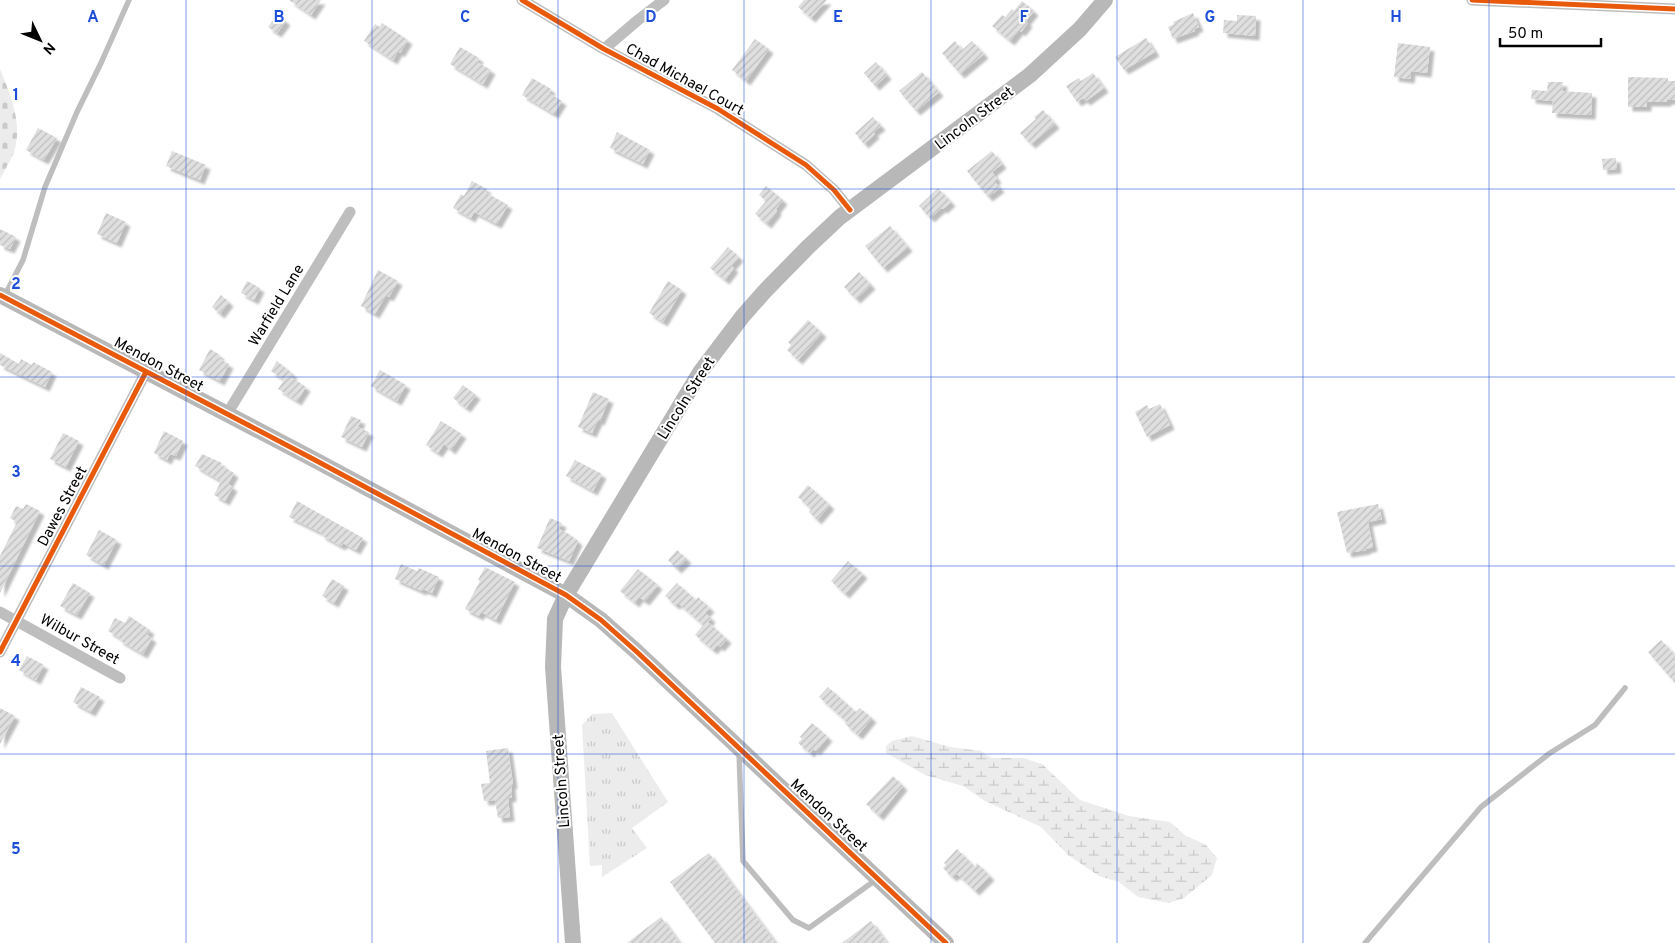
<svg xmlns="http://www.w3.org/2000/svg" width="1675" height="943" font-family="Overpass,sans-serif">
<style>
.grass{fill:url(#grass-tufts)}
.wetland{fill:url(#wetland-marsh)}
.cemetery{fill:url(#cemetery-stones)}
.building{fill:url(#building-hatch);filter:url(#shadow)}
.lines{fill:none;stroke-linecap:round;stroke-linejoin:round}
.lane{stroke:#bebebe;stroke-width:5.5}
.street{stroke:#bebebe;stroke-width:11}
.secondary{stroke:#b8b8b8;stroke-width:16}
.cycleway-casing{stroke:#fff;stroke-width:8}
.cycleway{stroke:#e8590c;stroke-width:5}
.grid{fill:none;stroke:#1d4ed8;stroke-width:1;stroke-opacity:0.55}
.labels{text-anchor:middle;stroke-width:4;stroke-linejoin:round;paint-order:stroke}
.street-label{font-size:15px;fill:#000;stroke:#fff}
.grid-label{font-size:16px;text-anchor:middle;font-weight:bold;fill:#1d4ed8;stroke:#fff;stroke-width:4;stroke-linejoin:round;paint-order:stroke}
</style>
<defs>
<pattern id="grass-tufts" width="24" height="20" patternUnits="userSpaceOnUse" patternTransform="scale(1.25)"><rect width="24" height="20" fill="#ececec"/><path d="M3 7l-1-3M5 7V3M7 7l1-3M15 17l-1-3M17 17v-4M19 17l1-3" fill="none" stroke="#c9c9c9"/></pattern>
<pattern id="wetland-marsh" width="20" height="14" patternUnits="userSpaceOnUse" patternTransform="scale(1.25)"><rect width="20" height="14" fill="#ececec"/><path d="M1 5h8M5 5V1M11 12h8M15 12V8" fill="none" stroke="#c9c9c9"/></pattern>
<pattern id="cemetery-stones" width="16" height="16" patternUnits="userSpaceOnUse" patternTransform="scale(1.25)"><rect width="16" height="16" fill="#ececec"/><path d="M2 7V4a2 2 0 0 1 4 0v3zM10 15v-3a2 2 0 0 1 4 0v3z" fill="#c9c9c9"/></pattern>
<pattern id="building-hatch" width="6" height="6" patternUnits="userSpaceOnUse" patternTransform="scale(1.25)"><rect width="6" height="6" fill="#dfdfdf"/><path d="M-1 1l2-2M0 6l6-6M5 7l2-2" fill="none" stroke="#bebebe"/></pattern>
<filter id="shadow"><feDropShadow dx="4.5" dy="4.5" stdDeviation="1" flood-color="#0004"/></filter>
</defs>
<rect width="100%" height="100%" fill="#fff"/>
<path class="grass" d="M612,713L668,802L632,828L647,848L602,877V865L590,866L582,725L592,714Z"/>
<path class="wetland" d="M912,736L950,747L981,751L991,758H1023L1042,764L1080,800L1129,816L1170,822L1186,836L1205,844L1217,858L1212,875L1184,898L1169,903L1138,897L1119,882L1099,876L1068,855L1041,827L985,801L963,786L925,775L886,753V746L892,741Z"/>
<path class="cemetery" d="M0,69C11,96 24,126 13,155C9,163 4,171 0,179Z"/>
<path class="building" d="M289,0H321L311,15Z
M804,0H827L811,18L798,7Z
M1022,1L1034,11L1026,21L1028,23L1021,32L1019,30L1010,41L992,26L1002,15L1005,17L1012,9L1014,11Z
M1193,13L1199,27L1194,29L1195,31L1173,39L1168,27L1174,24L1173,22Z
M277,14L286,21L277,33L268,27Z
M1237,15L1256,16L1255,36L1223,33L1224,20L1237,21Z
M382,23L408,40L400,53L398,51L393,60L364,41L375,24L380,27Z
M1146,38L1155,52L1124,70L1115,57Z
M755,39L769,49L746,81L732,70Z
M955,41L962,50L972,41L984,54L960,74L942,53Z
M1398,43L1430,47L1427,73L1411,71L1410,79L1394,77Z
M460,47L479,58L477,62L491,70L483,84L450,64Z
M876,62L887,75L875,86L864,73Z
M922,72L939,92L916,111L899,91Z
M1093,73L1104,88L1086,101L1083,98L1077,102L1066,86L1079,78L1081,81Z
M1628,77L1668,78V81H1675V100H1667V102H1647V107H1628Z
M532,78L551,89L549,93L562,101L554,114L522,95Z
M1548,82H1563L1562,91L1592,93L1591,115L1552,113L1553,101L1531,99L1532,90L1547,91Z
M1043,110L1055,124L1031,144L1020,133L1036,119L1034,117Z
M873,117L881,126L873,132L875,134L864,144L855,133Z
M38,128L57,138L44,160L26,150Z
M617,132L650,150L643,164L610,148Z
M172,151L206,165L200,180L166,166Z
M992,151L1002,164L992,172L997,179L994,181L1000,188L988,197L967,171Z
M1616,158L1617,169L1603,170L1602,159Z
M472,181L487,189L485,192L508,205L497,224L474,212L471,218L453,208L461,194L464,196Z
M766,186L783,200L776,209L777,211L767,224L755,214L766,201L759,195Z
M938,188L951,202L943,209L941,208L930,218L919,206Z
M106,213L126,222L117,243L97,234Z
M890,226L908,247L883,268L865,246Z
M0,229L16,237L10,249L0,245Z
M728,247L739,257L731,266L734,268L725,280L710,268Z
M378,270L398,281L389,297L386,295L375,314L361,306Z
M859,272L871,285L856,299L844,287Z
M247,281L260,288L254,300L241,293Z
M668,281L682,290L663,322L649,313Z
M221,295L229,302L220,314L212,307Z
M808,320L822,333L798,360L787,350L791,345L788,342Z
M210,349L220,355L218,358L229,364L220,381L199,370Z
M0,353L19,364L21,359L32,365L33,362L52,372L45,387L0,365Z
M277,361L293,374L291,377L306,387L297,401L278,389L284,380L271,371Z
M380,370L406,385L397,401L371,386Z
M463,385L476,395L466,408L453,398Z
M593,392L609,399L600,421L598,420L592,433L578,427Z
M1160,404L1170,425L1147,437L1135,412L1147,405L1149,409Z
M351,416L361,420L358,427L369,432L362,447L341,437Z
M441,421L462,434L451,450L444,444L438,453L426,445Z
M164,431L183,441L176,456L170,454L167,460L154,453Z
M63,433L79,441L66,467L50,459Z
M202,454L222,463L221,465L234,473L228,484L233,487L225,501L214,495L221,481L195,466Z
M575,460L602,474L593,491L566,476Z
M808,485L830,505L817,520L809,512L811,509L798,497Z
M297,501L363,538L356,550L343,543L341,546L321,535L322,533L289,517Z
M26,504L40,511L0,593V556L17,522L10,518L16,506L23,509Z
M1378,504L1382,519L1368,522L1373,547L1366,549V550L1347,553L1337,512Z
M550,518L562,523L559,529L569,534L578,541L569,561L537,548Z
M99,530L117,540L104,565L86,555Z
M677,550L687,559L677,569L668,560Z
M848,561L863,574L845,594L831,581Z
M401,564L417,571L419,568L439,577L432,593L423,589L422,591L395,579Z
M485,567L515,582L496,620L481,612L479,616L465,609L480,581L478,580Z
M638,569L658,585L645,601L639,597L635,603L620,591Z
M332,579L344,586L334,603L322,596Z
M73,583L90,593L77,615L60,606Z
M677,583L696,600L698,597L710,608L705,613L711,618L708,622L727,639L720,647L717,645L713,650L695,635L703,625L678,603L675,605L665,596Z
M129,616L150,630L147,635L152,638L143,654L119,640L120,638L108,631L115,618L125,623Z
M1661,640L1675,655V683L1648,652Z
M27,656L44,665L36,680L19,670Z
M81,687L100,697L91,712L73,702Z
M828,687L856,712L860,708L872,718L858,735L845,724L847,722L819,697Z
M0,708L15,716L0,744Z
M812,723L828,737L816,751L813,749L810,753L798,743L802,739L800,737Z
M508,748L513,784L511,785L512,797L508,798L510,817L498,818L495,800L484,801L481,784L490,783L486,751Z
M893,776L903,786L879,816L866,804Z
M957,849L975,867L977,863L990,876L975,891L958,875L956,874L952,877L943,868L946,865L944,863Z
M709,853L776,943H715L670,882Z
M661,917L680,943H627Z
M871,921L887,943H842Z"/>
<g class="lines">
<path class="lane" d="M5,295L23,260L45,187L77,112L101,63L129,0
M739,752L743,861L793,920L809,928L877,879
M1365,943L1481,807L1550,753L1595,725L1625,688"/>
<path class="street" d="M522,0L604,49L718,109L806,165L834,190L850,210
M1472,0L1675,9
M604,49L638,20L664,0
M227,414L350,212
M0,612L120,678
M0,652L146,372"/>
<path class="secondary" d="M0,295L315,460L566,595L601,620L637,652L946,943
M573,943L553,667L555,619L566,595L701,371L742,317L764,292L808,247L840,217L1030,75L1080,29L1105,0"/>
<g class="cycleway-casing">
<path id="cycleway" d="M522,0L604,49L718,109L806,165L834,190L850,210
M1472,0L1675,9
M0,295L315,460L566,595L601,620L637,652L946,943
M0,652L146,372"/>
</g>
<use href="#cycleway" class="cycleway"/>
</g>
<path class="grid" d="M186,0V943M372,0V943M558,0V943M744,0V943M931,0V943M1117,0V943M1303,0V943M1489,0V943M0,189H1675M0,377H1675M0,566H1675M0,754H1675"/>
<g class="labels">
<g class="street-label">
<text transform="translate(685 79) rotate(29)" y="5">Chad Michael Court</text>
<text transform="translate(974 118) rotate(-37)" y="5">Lincoln Street</text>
<text transform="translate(276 305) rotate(-59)" y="5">Warfield Lane</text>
<text transform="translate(159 364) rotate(28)" y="5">Mendon Street</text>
<text transform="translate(686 398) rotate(-58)" y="5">Lincoln Street</text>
<text transform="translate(62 506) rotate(-62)" y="5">Dawes Street</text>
<text transform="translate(517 555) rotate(28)" y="5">Mendon Street</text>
<text transform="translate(80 639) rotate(29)" y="5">Wilbur Street</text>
<text transform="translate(561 781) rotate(-94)" y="5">Lincoln Street</text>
<text transform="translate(829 815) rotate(43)" y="5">Mendon Street</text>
</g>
</g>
<g class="grid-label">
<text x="93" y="22">A</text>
<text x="279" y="22">B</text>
<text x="465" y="22">C</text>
<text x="651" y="22">D</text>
<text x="838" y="22">E</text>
<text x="1024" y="22">F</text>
<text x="1210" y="22">G</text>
<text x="1396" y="22">H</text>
<text x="16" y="100">1</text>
<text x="16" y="289">2</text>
<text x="16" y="477">3</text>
<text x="16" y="666">4</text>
<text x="16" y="854">5</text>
</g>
<g transform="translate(40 40) rotate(133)" stroke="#ffffff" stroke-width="4" paint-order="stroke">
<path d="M0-4L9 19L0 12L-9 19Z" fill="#000000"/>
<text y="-8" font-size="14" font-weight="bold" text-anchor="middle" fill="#000000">N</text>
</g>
<path d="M1500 38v8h101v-8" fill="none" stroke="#000000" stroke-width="2.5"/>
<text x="1508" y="38" font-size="15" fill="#000000" stroke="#ffffff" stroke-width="4" paint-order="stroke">50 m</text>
</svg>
